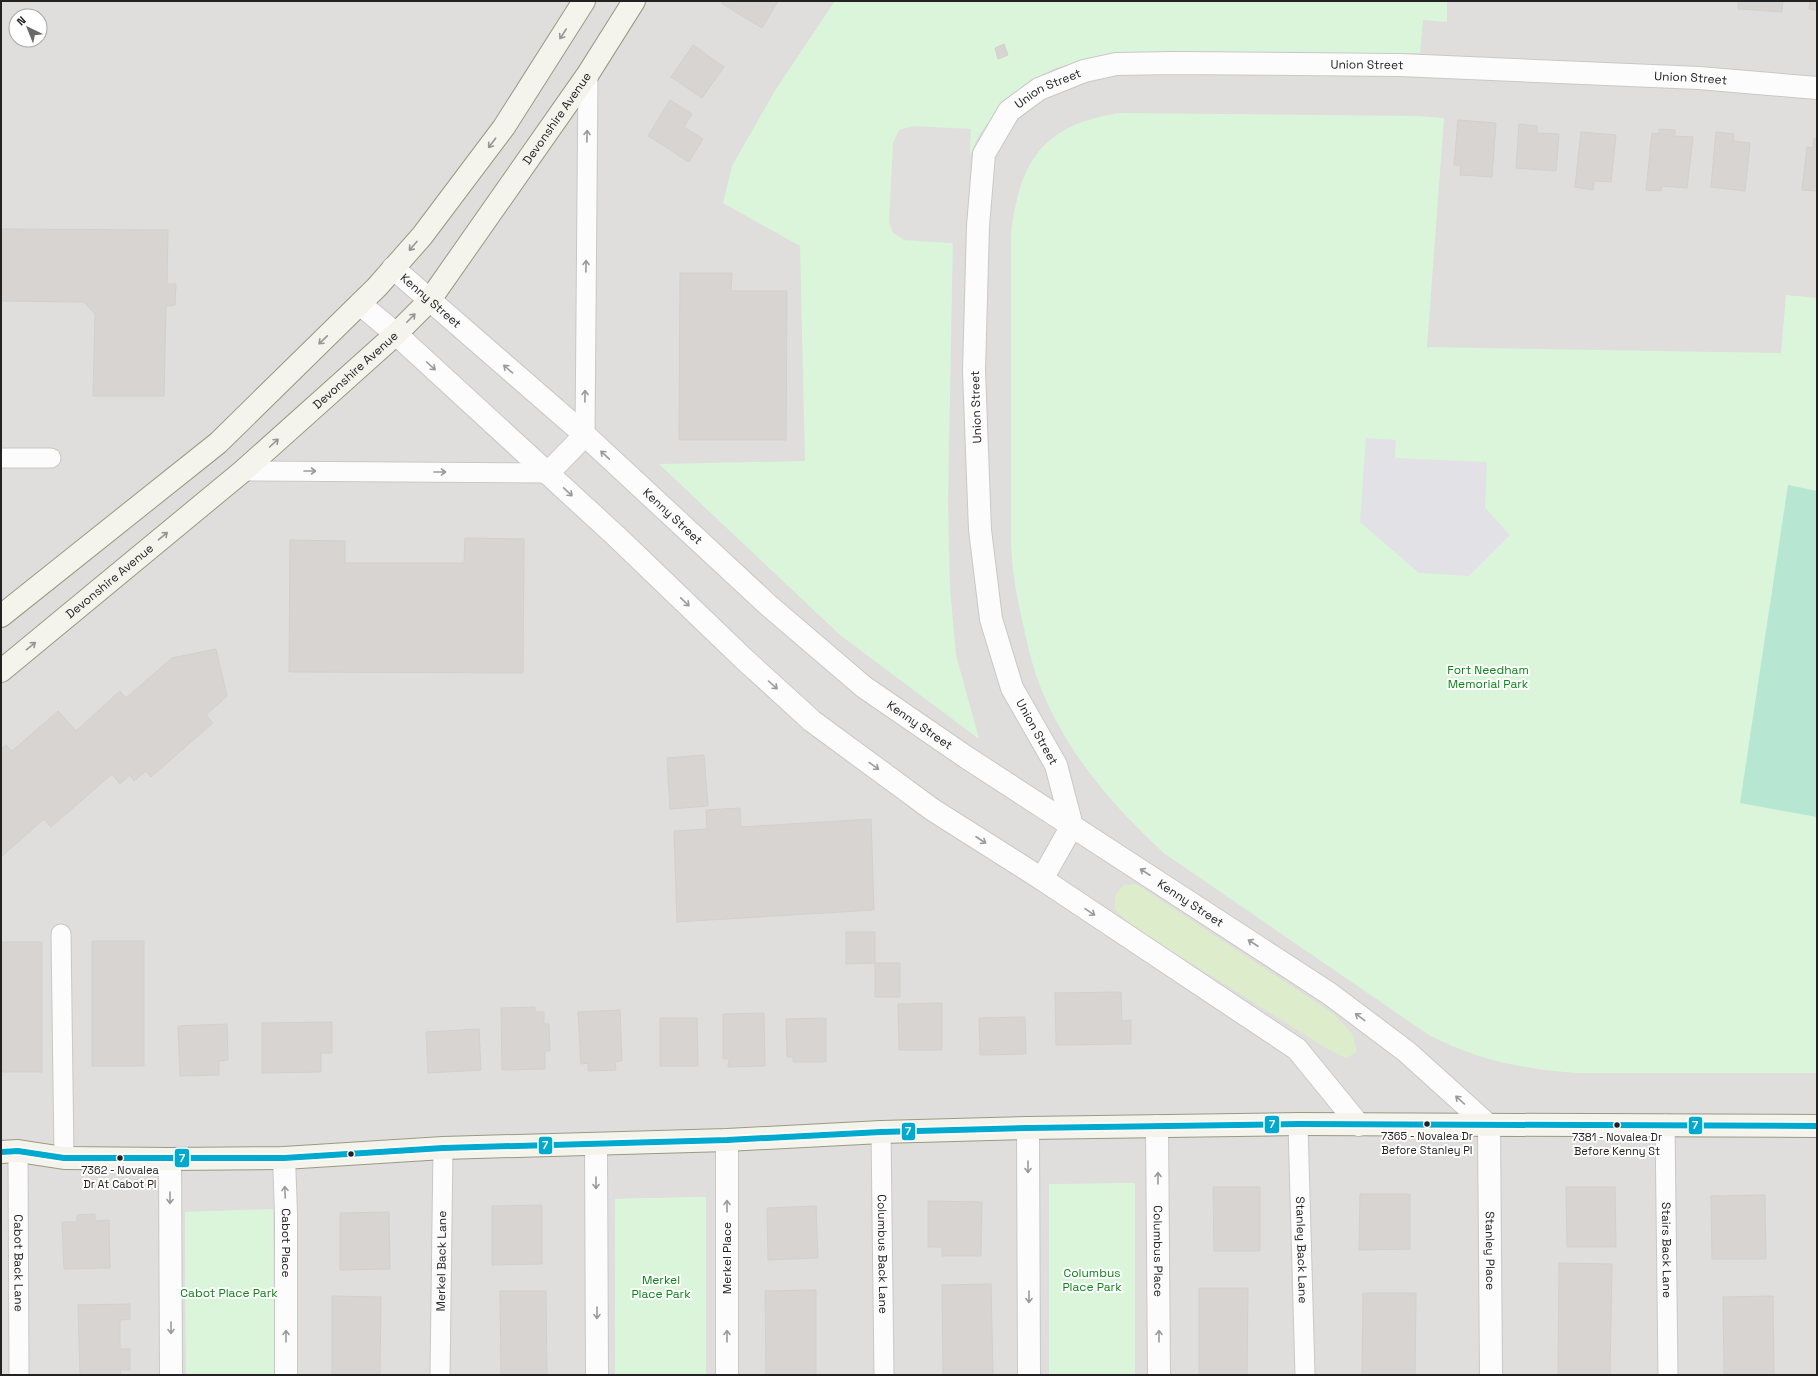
<svg xmlns="http://www.w3.org/2000/svg" width="1818" height="1376" font-family="'Space Grotesk',sans-serif">
<style>
.residential{fill:#dfdedc;fill-rule:evenodd}
.grass{fill:#ddeccb}
.park{fill:#daf5da}
.pitch{fill:#b7e6d2}
.parking{fill:#e0dfde}
.plaza{fill:#e2e1e5}
.building{fill:#d7d4d2;stroke:#d3d0cc}
.lines{fill:none;stroke-linecap:round;stroke-linejoin:round}
.lane-casing{stroke:#c9c8c7;stroke-width:21}
.street-casing{stroke:#c9c8c7;stroke-width:24}
.secondary-casing{stroke:#999a82;stroke-width:24}
.lane{stroke:#fdfcfc;stroke-width:19}
.street{stroke:#fdfcfc;stroke-width:22}
.secondary{stroke:#f4f4ed;stroke-width:22}
.bus-1-casing{stroke:#fff;stroke-width:9}
.bus-1{stroke:#00a9ce;stroke-width:6}
.oneway{stroke:#969692}
.oneway2{stroke:#9a9a9a}
.bus-dot{fill:#222;stroke:#fff;stroke-width:1.5}
.labels{text-anchor:middle;stroke-width:4;stroke-linejoin:round;paint-order:stroke}
.bus-label{font-size:11px;fill:#222;stroke:#fff}
.street-label{font-size:12px;fill:#222;stroke:#fff}
.park-label{font-size:12px;fill:#0c8416;stroke:#fff}
.line-badge{stroke:#fff;stroke-width:1.5}
.badge-label{font-size:11px;text-anchor:middle;font-weight:bold;fill:#fff}
</style>
<rect width="100%" height="100%" fill="#f0eeeb"/>
<path class="residential" d="M1,1H1817V1375H1135V1183L1049,1185V1375H706L705,1197L615,1199V1375H274L273,1210L185,1212L186,1375H1ZM16,16H40V40H16Z"/>
<path class="grass" d="M1136,884L1334,1014L1353,1035L1357,1052L1346,1058L1329,1050L1129,924L1115,909V896L1123,885Z"/>
<path class="park" d="M835,1H1447V22L1423,20L1420,53L1140,54L1090,59L1055,68L1027,83L1003,103L979,135L967,161L953,233L948,502L950,588L956,655L979,739L840,635L659,464L805,461L800,246L723,203L732,166L776,89Z
M1120,113L1418,116L1444,118L1427,347L1781,353L1786,295L1817,298V1073H1575C1523,1069 1476,1060 1429,1035L1165,854C1110,804 1061,746 1036,675C1030,657 1026,638 1022,619C1016,594 1012,570 1011,544V233C1020,160 1044,124 1120,113Z
M1135,1183V1375H1049V1184Z
M706,1197V1375H615V1199Z
M273,1209L274,1375H186L185,1212Z"/>
<path class="pitch" d="M1788,485L1817,491V817L1740,803Z"/>
<path class="parking" d="M913,126L971,129L965,244L904,240L893,233L889,222L893,143L899,130Z"/>
<path class="plaza" d="M1366,438L1396,440L1395,458L1487,462L1485,508L1510,535L1469,576L1419,573L1360,522Z"/>
<path class="building" d="M723,1H778L762,28L721,3Z
M1738,1H1783L1782,12L1738,9Z
M1810,1H1817V10L1809,9Z
M1004,44L1008,55L998,59L995,48Z
M693,45L724,67L702,98L671,77Z
M670,100L692,114L684,127L703,139L689,162L648,136Z
M1458,120L1496,123L1492,177L1460,175L1461,165H1454Z
M1519,124L1537,126V133L1559,134L1556,171L1516,168Z
M1659,129L1675,130V136L1693,137L1687,188L1662,186L1661,191L1646,190L1652,133L1659,134Z
M1581,132L1616,135L1611,182L1594,181L1593,190L1575,187Z
M1716,132L1734,134L1733,141L1750,143L1745,191L1711,187Z
M1814,138H1817V191L1802,190L1807,147L1813,148Z
M1,229L168,230L167,284H176L175,305L166,306L164,396H93L95,314L84,302L1,301Z
M680,273H732L731,291H787L786,440H679Z
M465,538L524,539L523,673L289,672L290,540L345,541V563H464Z
M216,649L227,696L206,715L213,723L151,777L146,771L134,781L130,775L120,784L112,774L51,827L44,819L1,857V749L6,745L12,751L58,711L76,731L120,691L126,698L172,658Z
M704,755L708,806L670,809L667,758Z
M740,808L741,827L871,819L874,910L677,922L674,831L707,829L706,810Z
M846,932H875V963L846,964Z
M92,941H144V1066H92Z
M1,942H42V1072H1Z
M875,963H900V997H875Z
M1121,992L1122,1021L1131,1020V1044L1056,1045L1055,993Z
M942,1003V1050H899L898,1004Z
M535,1007V1012H544V1024H549L550,1051H545V1069L502,1070L501,1008Z
M620,1010L622,1061L615,1062L616,1070L588,1071V1063L581,1064L578,1012Z
M764,1013L765,1066L728,1067L729,1059H723V1014Z
M1025,1017L1026,1054L980,1055L979,1018Z
M660,1018H697L698,1066H660Z
M826,1018V1062H793V1057H787L786,1019Z
M332,1022V1053H321V1072L262,1073V1023Z
M227,1024L228,1060L219,1061V1075L180,1076L178,1026Z
M479,1029L481,1070L428,1073L426,1032Z
M1213,1187H1260V1251H1214Z
M1566,1187H1615L1616,1247H1567Z
M1360,1194H1410V1249L1359,1250Z
M1765,1195L1766,1259H1712L1711,1196Z
M928,1201L982,1202L981,1256H942V1247H928Z
M542,1205V1264L492,1265V1206Z
M816,1206L818,1258L768,1260L767,1208Z
M389,1212L390,1269L340,1270V1213Z
M95,1214V1221L109,1220L110,1268L64,1269L62,1222H77V1215Z
M1559,1263L1612,1264L1610,1375H1558Z
M991,1284L993,1375H943L942,1285Z
M1199,1288H1248L1247,1375H1199Z
M816,1290V1375H766L765,1291Z
M500,1291H546L547,1375H501Z
M1363,1293H1416L1415,1375H1362Z
M332,1296L381,1297L380,1375H332Z
M1773,1296L1774,1375H1724L1723,1297Z
M130,1304V1319L120,1320V1349H130V1370H120L121,1375H80L78,1305Z"/>
<g class="lines">
<g class="lane-casing">
<g id="lane">
<path d="M585,435L588,74"/>
<path d="M1,458H51"/>
<path d="M243,471L548,473"/>
<path d="M61,934L64,1158"/>
<path id="s1" d="M1298,1124L1305,1375"/>
<path id="s2" d="M1665,1124L1668,1375"/>
<path id="s3" d="M881,1132L884,1375"/>
<path id="s4" d="M18,1151L19,1375"/>
<path id="s5" d="M440,1375L443,1148"/>
</g>
</g>
<g class="street-casing">
<g id="street">
<path id="s6" d="M393,268L585,435L767,604L864,687L966,757L1330,994L1407,1052L1489,1126L1491,1375"/>
<path d="M360,304L396,334L616,536L744,659L812,721L933,810L1042,879L1297,1049L1359,1125"/>
<path d="M548,473L585,435"/>
<path id="s7" d="M1042,879L1072,826L1056,765L1012,688L991,619L980,530L974,371L978,226L984,154L1009,111L1039,89L1084,71L1116,64L1173,63L1400,65L1699,78L1817,88"/>
<path id="s8" d="M1157,1126L1159,1375"/>
<path d="M1028,1128L1029,1375"/>
<path d="M596,1144L597,1375"/>
<path id="s9" d="M284,1158L286,1214V1375"/>
<path d="M170,1159L171,1375"/>
<path d="M727,1375V1140"/>
</g>
</g>
<g class="secondary-casing">
<g id="secondary">
<path d="M1,616L218,443L377,287L422,236L504,127L584,1"/>
<path id="s10" d="M1,671L243,471L396,334L429,301L588,74L634,1"/>
<path d="M1,1152L18,1151L64,1158L170,1159L284,1158L443,1148L727,1140L881,1132L1028,1128L1298,1124L1817,1126"/>
</g>
</g>
<use href="#lane" class="lane"/>
<use href="#street" class="street"/>
<use href="#secondary" class="secondary"/>
<g class="bus-1-casing">
<path id="bus-1" d="M1,1152L18,1151L64,1158H284L443,1148L727,1140L881,1132L1028,1128L1298,1124L1817,1126"/>
</g>
<use href="#bus-1" class="bus-1"/>
</g>
<defs><path id="oneway-shaft" d="M-6 0H5M1.5-3L5.5 0L1.5 3" fill="none" stroke-width="1.6" stroke-linecap="round" stroke-linejoin="round"/></defs>
<g class="oneway">
<use href="#oneway-shaft" transform="translate(563 34) rotate(123)"/>
<use href="#oneway-shaft" transform="translate(492 143) rotate(127)"/>
<use href="#oneway-shaft" transform="translate(413 246) rotate(131)"/>
<use href="#oneway-shaft" transform="translate(411 318) rotate(-45)"/>
<use href="#oneway-shaft" transform="translate(323 340) rotate(136)"/>
<use href="#oneway-shaft" transform="translate(274 443) rotate(-42)"/>
<use href="#oneway-shaft" transform="translate(163 536) rotate(-40)"/>
<use href="#oneway-shaft" transform="translate(31 646) rotate(-39)"/>
</g>
<g class="oneway2">
<use href="#oneway-shaft" transform="translate(587 136) rotate(-89)"/>
<use href="#oneway-shaft" transform="translate(586 266) rotate(-89)"/>
<use href="#oneway-shaft" transform="translate(431 366) rotate(42)"/>
<use href="#oneway-shaft" transform="translate(508 369) rotate(-139)"/>
<use href="#oneway-shaft" transform="translate(585 396) rotate(-89)"/>
<use href="#oneway-shaft" transform="translate(605 455) rotate(-137)"/>
<use href="#oneway-shaft" transform="translate(310 471)"/>
<use href="#oneway-shaft" transform="translate(440 472)"/>
<use href="#oneway-shaft" transform="translate(568 492) rotate(43)"/>
<use href="#oneway-shaft" transform="translate(685 602) rotate(44)"/>
<use href="#oneway-shaft" transform="translate(773 685) rotate(42)"/>
<use href="#oneway-shaft" transform="translate(874 766) rotate(36)"/>
<use href="#oneway-shaft" transform="translate(981 840) rotate(33)"/>
<use href="#oneway-shaft" transform="translate(1145 872) rotate(-147)"/>
<use href="#oneway-shaft" transform="translate(1090 912) rotate(34)"/>
<use href="#oneway-shaft" transform="translate(1253 943) rotate(-147)"/>
<use href="#oneway-shaft" transform="translate(1360 1017) rotate(-143)"/>
<use href="#oneway-shaft" transform="translate(1460 1100) rotate(-138)"/>
<use href="#oneway-shaft" transform="translate(1028 1167) rotate(90)"/>
<use href="#oneway-shaft" transform="translate(1158 1178) rotate(-90)"/>
<use href="#oneway-shaft" transform="translate(596 1183) rotate(90)"/>
<use href="#oneway-shaft" transform="translate(285 1192) rotate(-93)"/>
<use href="#oneway-shaft" transform="translate(170 1198) rotate(90)"/>
<use href="#oneway-shaft" transform="translate(727 1206) rotate(-90)"/>
<use href="#oneway-shaft" transform="translate(1029 1297) rotate(90)"/>
<use href="#oneway-shaft" transform="translate(597 1313) rotate(90)"/>
<use href="#oneway-shaft" transform="translate(171 1328) rotate(90)"/>
<use href="#oneway-shaft" transform="translate(286 1336) rotate(-90)"/>
<use href="#oneway-shaft" transform="translate(727 1336) rotate(-90)"/>
<use href="#oneway-shaft" transform="translate(1159 1336) rotate(-90)"/>
</g>
<g class="bus-dot">
<circle cx="1427" cy="1124" r="3.5"/>
<circle cx="1617" cy="1125" r="3.5"/>
<circle cx="351" cy="1154" r="3.5"/>
<circle cx="120" cy="1158" r="3.5"/>
</g>
<g class="labels">
<g class="bus-label">
<text x="1427" y="1140">7365 - Novalea Dr<tspan x="1427" dy="14">Before Stanley Pl</tspan></text>
<text x="1617" y="1141">7381 - Novalea Dr<tspan x="1617" dy="14">Before Kenny St</tspan></text>
<text x="120" y="1174">7362 - Novalea<tspan x="120" dy="14">Dr At Cabot Pl</tspan></text>
</g>
<g class="street-label">
<text dy="4" stroke="none"><textPath href="#s7" startOffset="1170">Union Street</textPath></text>
<text dy="4" stroke="none"><textPath href="#s7" startOffset="1494">Union Street</textPath></text>
<text dy="4" stroke="none"><textPath href="#s7" startOffset="846">Union Street</textPath></text>
<text dy="4" stroke="none"><textPath href="#s10" startOffset="789">Devonshire Avenue</textPath></text>
<text dy="4" stroke="none"><textPath href="#s6" startOffset="50">Kenny Street</textPath></text>
<text dy="4" stroke="none"><textPath href="#s10" startOffset="465">Devonshire Avenue</textPath></text>
<text transform="translate(976 407) rotate(-92)" y="4">Union Street</text>
<text dy="4" stroke="none"><textPath href="#s6" startOffset="374">Kenny Street</textPath></text>
<text dy="4" stroke="none"><textPath href="#s10" startOffset="141">Devonshire Avenue</textPath></text>
<text dy="4" stroke="none"><textPath href="#s6" startOffset="698">Kenny Street</textPath></text>
<text transform="translate(1037 732) rotate(61)" y="4">Union Street</text>
<text dy="4" stroke="none"><textPath href="#s6" startOffset="1022">Kenny Street</textPath></text>
<text dy="4" stroke="none"><textPath href="#s9" startOffset="85">Cabot Place</textPath></text>
<text dy="4" stroke="none"><textPath href="#s1" startOffset="126">Stanley Back Lane</textPath></text>
<text dy="4" stroke="none"><textPath href="#s6" startOffset="1520">Stanley Place</textPath></text>
<text dy="4" stroke="none"><textPath href="#s2" startOffset="126">Stairs Back Lane</textPath></text>
<text dy="4" stroke="none"><textPath href="#s8" startOffset="125">Columbus Place</textPath></text>
<text dy="4" stroke="none"><textPath href="#s3" startOffset="122">Columbus Back Lane</textPath></text>
<text transform="translate(727 1258) rotate(-90)" y="4">Merkel Place</text>
<text dy="4" stroke="none"><textPath href="#s5" startOffset="114">Merkel Back Lane</textPath></text>
<text dy="4" stroke="none"><textPath href="#s4" startOffset="112">Cabot Back Lane</textPath></text>
</g>
<g class="park-label">
<text x="1488" y="674">Fort Needham<tspan x="1488" dy="14">Memorial Park</tspan></text>
<text x="1092" y="1277">Columbus<tspan x="1092" dy="14">Place Park</tspan></text>
<text x="661" y="1284">Merkel<tspan x="661" dy="14">Place Park</tspan></text>
<text x="229" y="1297">Cabot Place Park</text>
</g>
</g>
<g class="line-badge">
<rect x="1264" y="1115" width="16" height="19" rx="4" fill="#00a9ce"/>
<rect x="1688" y="1116" width="15" height="19" rx="4" fill="#00a9ce"/>
<rect x="901" y="1122" width="15" height="19" rx="4" fill="#00a9ce"/>
<rect x="538" y="1136" width="15" height="19" rx="4" fill="#00a9ce"/>
<rect x="174" y="1148" width="16" height="20" rx="4" fill="#00a9ce"/>
</g>
<g class="badge-label">
<text x="1272" y="1128">7</text>
<text x="1695" y="1129">7</text>
<text x="908" y="1135">7</text>
<text x="545" y="1149">7</text>
<text x="182" y="1162">7</text>
</g>
<rect width="1818" height="1376" fill="none" stroke="#222222" stroke-width="4"/>
<g transform="translate(28 28) rotate(317)"><circle r="19" fill="#ffffff" stroke="#a7a7a7"/>
<path d="M0-3L7 15L0 10L-7 15Z" fill="#6a6968"/>
<text y="-6" font-size="11" font-weight="bold" text-anchor="middle" fill="#222222">N</text>
</g>
</svg>
